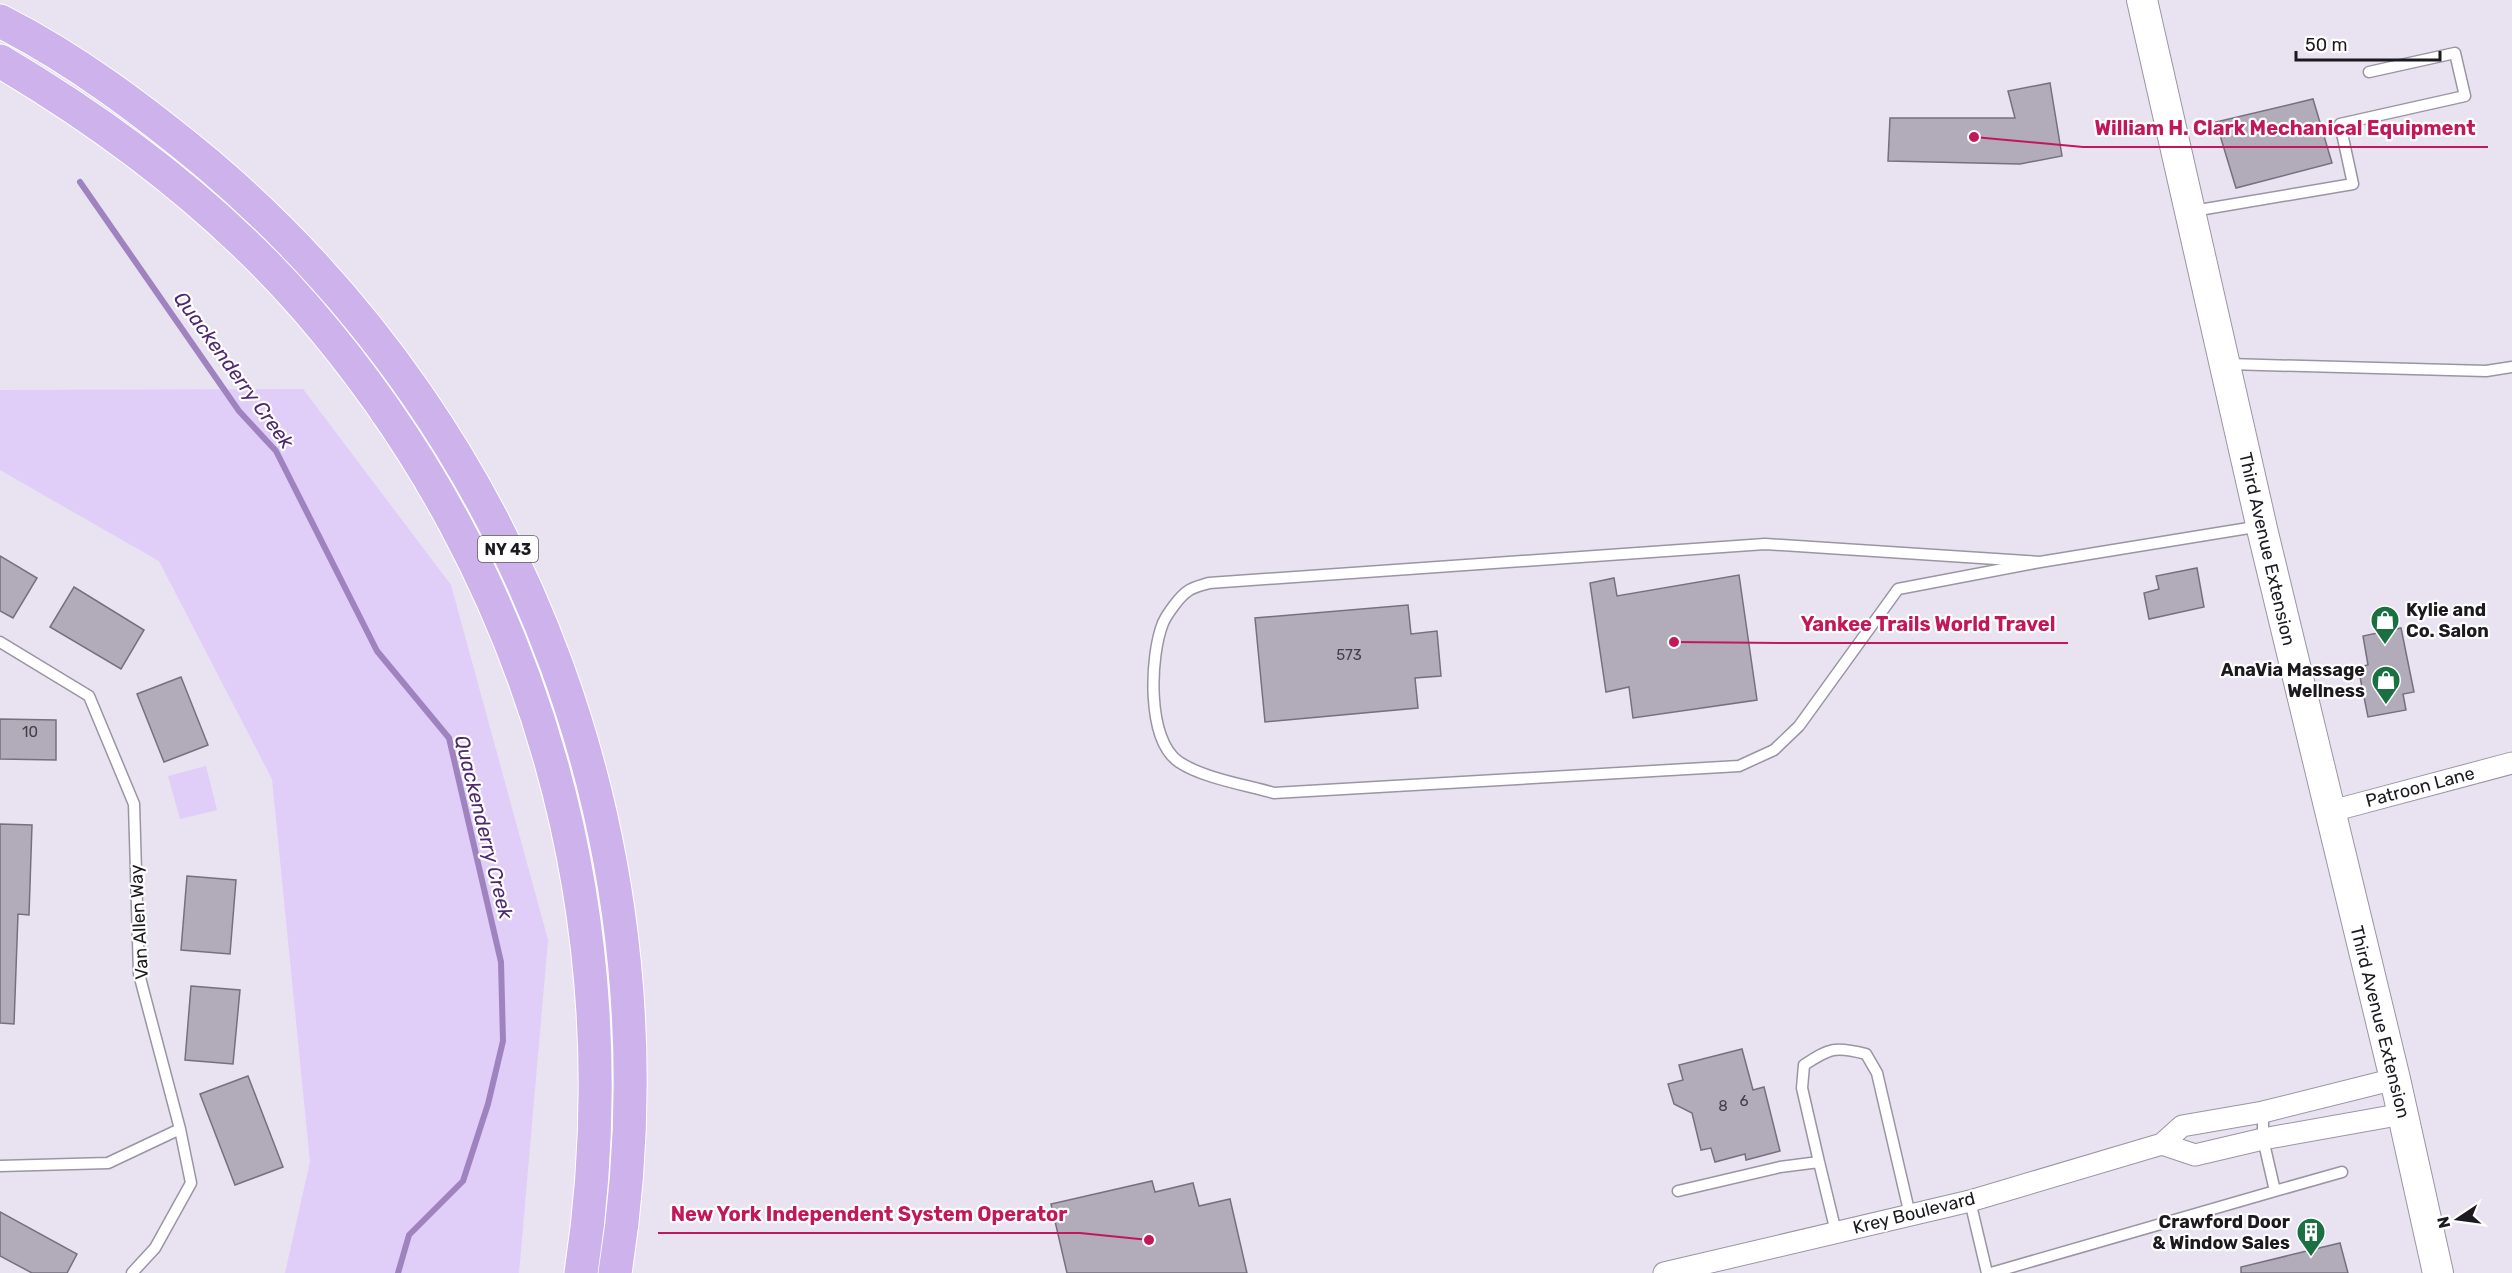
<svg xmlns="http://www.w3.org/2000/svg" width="2512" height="1273" font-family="Rubik,sans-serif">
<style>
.green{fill:#e0cdf8}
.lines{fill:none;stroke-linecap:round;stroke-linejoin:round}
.stream{stroke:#9e83bf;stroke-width:6}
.building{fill:#b2abba;stroke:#76707e;stroke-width:1.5}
.lane-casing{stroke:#9b95a3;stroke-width:13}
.street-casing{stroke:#9b95a3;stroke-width:23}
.secondary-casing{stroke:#9b95a3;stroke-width:32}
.primary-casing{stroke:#fff;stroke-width:35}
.lane{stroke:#fff;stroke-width:10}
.street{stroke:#fff;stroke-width:21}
.secondary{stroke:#fff;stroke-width:30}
.primary{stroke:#cdb2ec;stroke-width:33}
.labels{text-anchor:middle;stroke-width:4.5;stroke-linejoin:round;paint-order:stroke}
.number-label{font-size:15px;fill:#423e46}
.shield{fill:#fff;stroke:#605f62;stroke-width:1.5}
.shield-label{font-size:16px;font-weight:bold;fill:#1c1a1f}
.street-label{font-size:18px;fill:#1c1a1f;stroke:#fff}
.poi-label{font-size:18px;font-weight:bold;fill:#1c1a1f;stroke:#fff;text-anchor:end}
.water-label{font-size:20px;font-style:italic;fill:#4d2870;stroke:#fff}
.leader{fill:none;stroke:#c2185b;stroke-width:2}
.callout-dot{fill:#c2185b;stroke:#fff;stroke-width:2}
.callout-label{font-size:20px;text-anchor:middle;font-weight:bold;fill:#c2185b;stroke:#fff;stroke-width:4.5;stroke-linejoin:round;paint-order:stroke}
</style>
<rect width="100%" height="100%" fill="#e8e2f1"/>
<path class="green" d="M303,389L451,585L548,940L519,1273H285L310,1162L272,779L159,561L0,470V390Z
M206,766L217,810L180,819L168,776Z"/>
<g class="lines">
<path class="stream" d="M80,182L239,411L276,451L377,651L449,738L501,962L503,1041L488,1104L463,1181L409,1235L398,1273"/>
</g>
<path class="building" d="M2050,83L2062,156L2020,164L1888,161L1890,118H2015L2008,91Z
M2313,99L2332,163L2236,188L2216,122Z
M0,556L37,578L13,618L0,611Z
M2197,568L2204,607L2149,619L2144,593L2159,589L2156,576Z
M1739,575L1757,700L1633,718L1629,687L1606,692L1590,583L1614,578L1617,596Z
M74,587L144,630L121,669L50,627Z
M1408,605L1411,634L1437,631L1441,676L1415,678L1418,708L1265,722L1255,618Z
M2401,628L2414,692L2403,694L2406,710L2368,717L2358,667L2368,665L2363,636Z
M181,677L208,745L164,762L137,694Z
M0,719L56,720V760L0,759Z
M0,824L32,825L29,915L18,914L14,1024L0,1023Z
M187,876L236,880L230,954L181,950Z
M191,986L240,990L233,1064L185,1060Z
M1742,1049L1753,1090L1764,1087L1780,1151L1746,1160L1745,1154L1715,1162L1711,1148L1701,1150L1692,1113L1674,1104L1668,1084L1683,1080L1679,1065Z
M248,1076L283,1167L235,1185L200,1094Z
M1152,1181L1155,1192L1193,1183L1199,1206L1230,1199L1247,1273H1067L1051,1204Z
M0,1212L77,1254L67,1273H32L0,1256Z
M2340,1243L2348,1273H2241V1267Z"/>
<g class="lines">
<g class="lane-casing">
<path id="lane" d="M2193,211L2353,184L2340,124L2465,96L2455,53L2369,72
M2228,364L2486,371L2512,367
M2040,562L1898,589L1799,726L1774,750L1739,766L1274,793C1246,785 1203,778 1179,762C1146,740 1150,655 1163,623C1167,614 1180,596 1188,591C1193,587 1203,585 1209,583L1765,544L2040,562L2261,526
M0,642L89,696L134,804L139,974L180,1129L191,1183L155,1248L132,1273
M1819,1162L1802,1088L1804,1065C1830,1048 1835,1046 1866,1054L1877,1073L1910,1215
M0,1166L108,1163L180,1129
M1678,1191L1780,1167L1819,1162L1836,1232
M2275,1191L2342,1172
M1970,1201L1987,1273
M1991,1273L2275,1191L2263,1139V1112"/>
</g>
<g class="street-casing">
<path id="street" d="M2328,812L2512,763
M2162,1144L2195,1155L2263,1139L2403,1114
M1664,1273L1970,1201L2162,1144L2182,1126L2263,1112L2395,1079"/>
</g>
<g class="secondary-casing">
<path id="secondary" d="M2142,0L2263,533L2395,1079L2438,1273"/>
</g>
<g class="primary-casing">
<path id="primary" d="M0,21C75,59 144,111 209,165C529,437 681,859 615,1273
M0,61C113,128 220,209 306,308C538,575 634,925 581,1273"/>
</g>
<use href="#lane" class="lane"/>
<use href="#street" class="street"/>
<use href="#secondary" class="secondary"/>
<use href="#primary" class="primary"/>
</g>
<defs>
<g id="shop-pin" transform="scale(1.5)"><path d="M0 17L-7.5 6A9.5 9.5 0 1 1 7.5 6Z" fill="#1b7042" stroke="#fff"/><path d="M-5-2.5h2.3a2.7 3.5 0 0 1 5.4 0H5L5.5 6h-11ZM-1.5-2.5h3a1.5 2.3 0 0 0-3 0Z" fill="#fff"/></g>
<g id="building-pin" transform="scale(1.5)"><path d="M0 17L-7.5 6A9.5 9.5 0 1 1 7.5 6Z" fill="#1b7042" stroke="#fff"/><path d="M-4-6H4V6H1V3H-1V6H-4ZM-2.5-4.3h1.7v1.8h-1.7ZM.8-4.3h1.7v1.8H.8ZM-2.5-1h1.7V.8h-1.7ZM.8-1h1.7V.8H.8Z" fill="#fff"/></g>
</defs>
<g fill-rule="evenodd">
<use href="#shop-pin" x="2385" y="620"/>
<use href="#shop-pin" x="2386" y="680"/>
<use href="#building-pin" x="2311" y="1232"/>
</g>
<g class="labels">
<g class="number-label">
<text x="1349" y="660">573</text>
<text x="30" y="737">10</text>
<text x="1744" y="1106">6</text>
<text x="1723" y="1111">8</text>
</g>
<rect class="shield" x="478" y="536" width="60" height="26" rx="4.5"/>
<g class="shield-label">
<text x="508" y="555">NY 43</text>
</g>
<g class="street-label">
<text transform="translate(2267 549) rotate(77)" y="6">Third Avenue Extension</text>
<text transform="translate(2420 787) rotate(-15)" y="6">Patroon Lane</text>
<text transform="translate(139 922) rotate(-93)" y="6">Van Allen Way</text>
<text transform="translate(2380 1022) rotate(76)" y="6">Third Avenue Extension</text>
<text transform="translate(1914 1213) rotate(-14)" y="6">Krey Boulevard</text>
</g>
<g class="poi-label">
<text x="2406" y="616" text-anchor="start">Kylie and<tspan x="2406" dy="21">Co. Salon</tspan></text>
<text x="2365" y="676">AnaVia Massage<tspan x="2365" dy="21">Wellness</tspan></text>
<text x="2290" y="1228">Crawford Door<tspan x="2290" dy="21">&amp; Window Sales</tspan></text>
</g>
<g class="water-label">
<text transform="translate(234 370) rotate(54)" y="7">Quackenderry Creek</text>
<text transform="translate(484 827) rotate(76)" y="7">Quackenderry Creek</text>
</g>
</g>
<path class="leader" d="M1974 137L2083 147H2488M1674 642L1788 643H2068M1149 1240L1080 1233H658"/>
<g class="callout-dot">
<circle cx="1974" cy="137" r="6"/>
<circle cx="1674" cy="642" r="6"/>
<circle cx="1149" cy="1240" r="6"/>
</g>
<g class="callout-label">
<text x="2285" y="135">William H. Clark Mechanical Equipment</text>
<text x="1928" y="631">Yankee Trails World Travel</text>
<text x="869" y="1221">New York Independent System Operator</text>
</g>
<g transform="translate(2458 1219) rotate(257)" stroke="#ffffff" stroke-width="4.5" paint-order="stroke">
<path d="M0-4.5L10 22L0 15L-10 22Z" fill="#1c1a1f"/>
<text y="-9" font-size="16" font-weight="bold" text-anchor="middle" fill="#1c1a1f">N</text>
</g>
<path d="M2296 51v9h144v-9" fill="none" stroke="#1c1a1f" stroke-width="3"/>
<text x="2305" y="51" font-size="18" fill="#1c1a1f" stroke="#ffffff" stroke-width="4.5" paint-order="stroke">50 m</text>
</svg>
